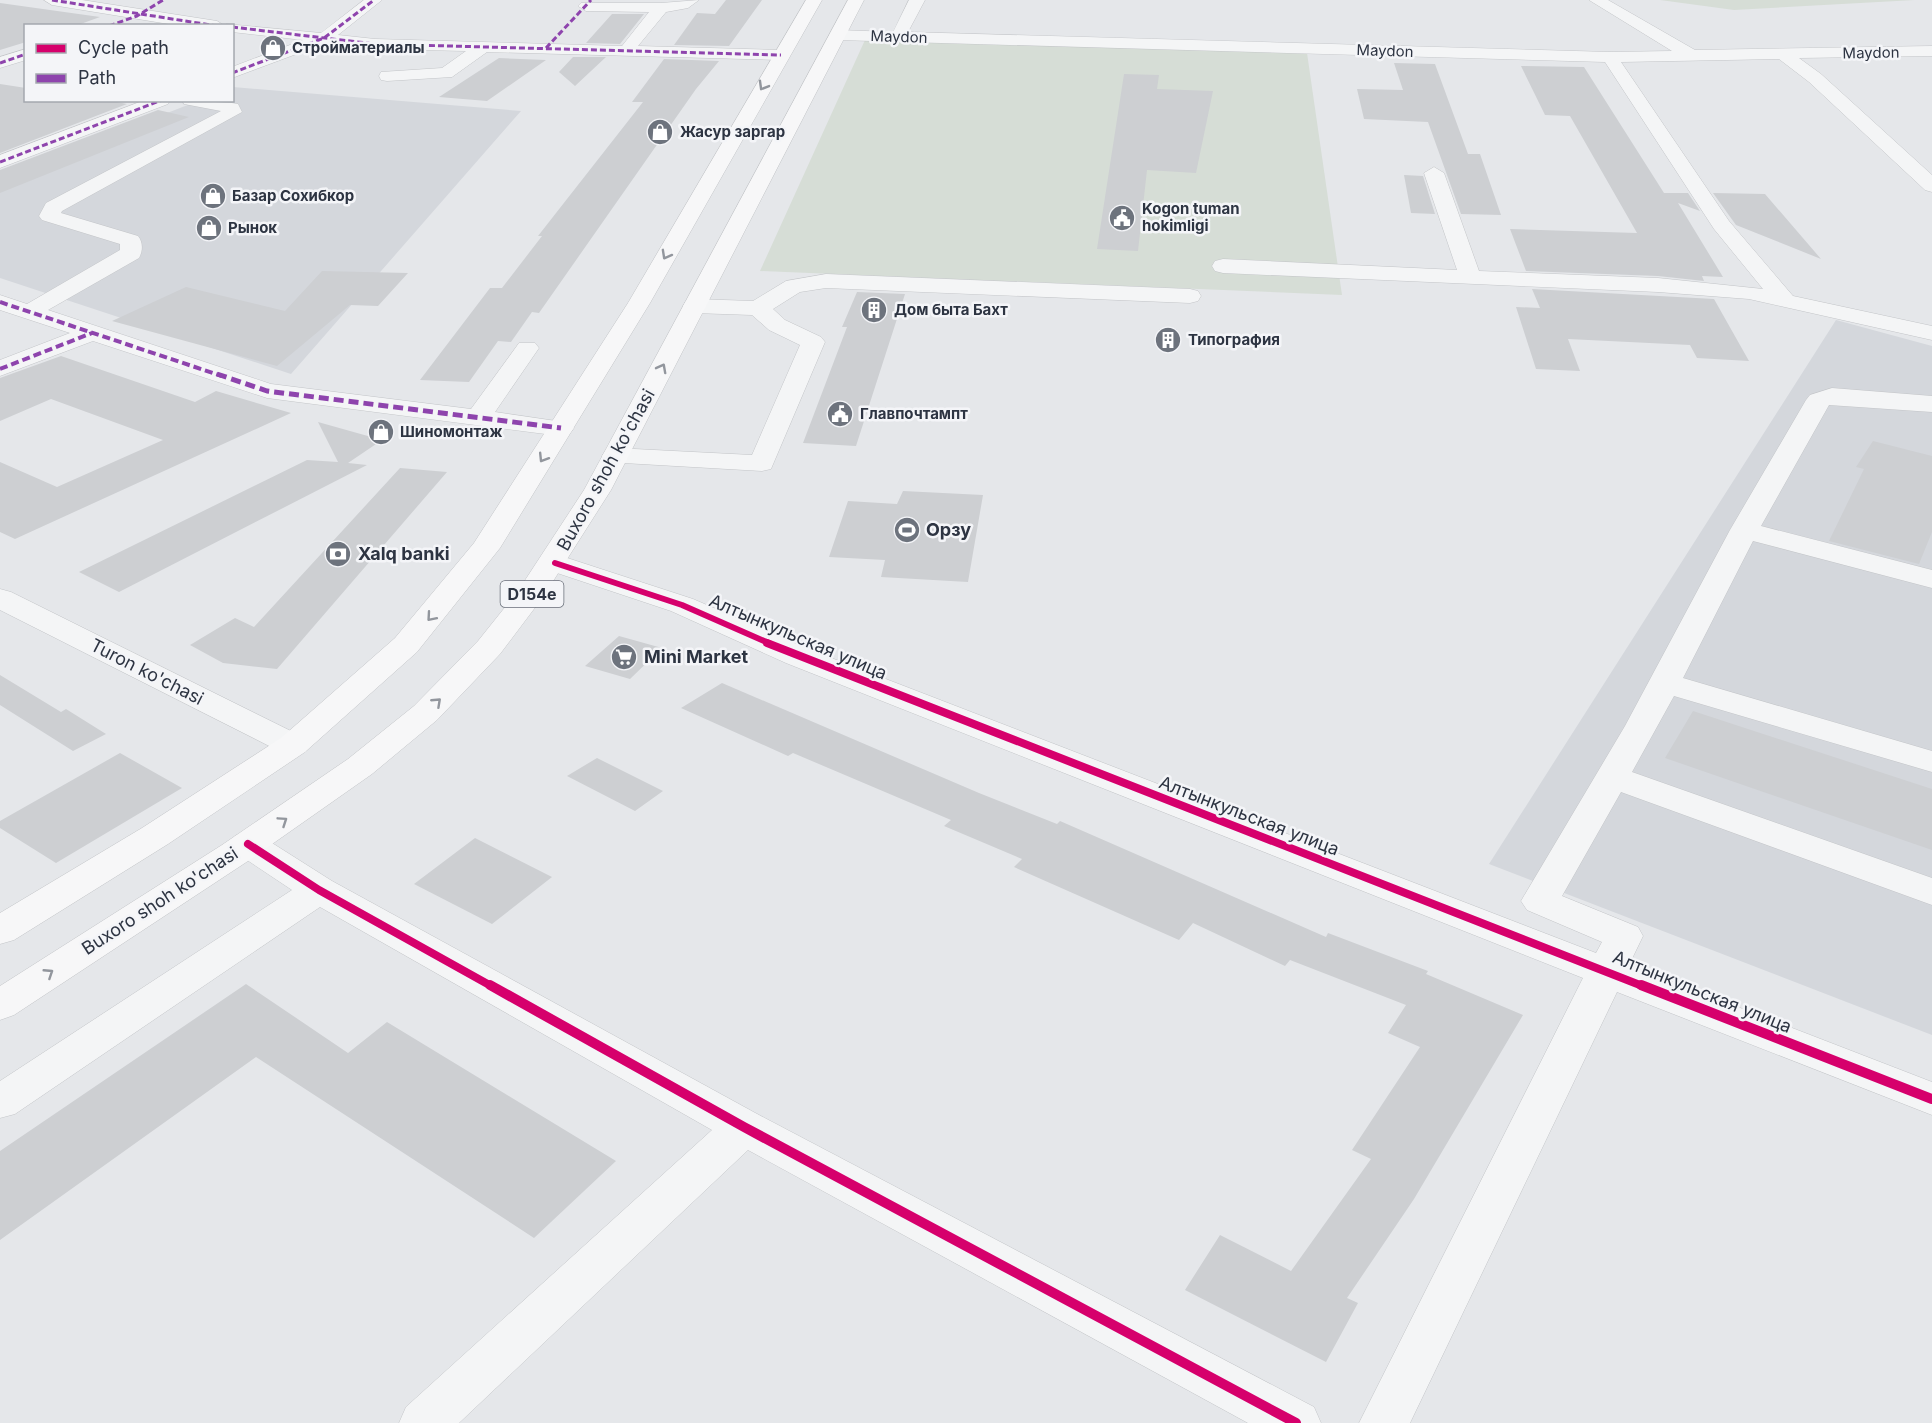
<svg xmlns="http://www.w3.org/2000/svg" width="1932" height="1423" font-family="Inter,sans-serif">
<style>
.built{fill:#d4d7dc}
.green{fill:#d6ddd6}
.building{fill:#cdcfd2}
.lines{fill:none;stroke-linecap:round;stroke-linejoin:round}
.minor-casing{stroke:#c3c5c8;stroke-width:1}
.major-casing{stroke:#c2c4c7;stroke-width:1}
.minor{fill:#f4f5f6;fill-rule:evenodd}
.major{fill:#f7f7f8;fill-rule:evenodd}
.quiet-far2{stroke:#8e44ad;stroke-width:3;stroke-dasharray:6 3;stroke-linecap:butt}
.quiet-far1{stroke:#8e44ad;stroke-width:4;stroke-dasharray:8 4;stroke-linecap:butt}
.quiet{stroke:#8e44ad;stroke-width:5;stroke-dasharray:10 5;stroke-linecap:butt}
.cycleway-far2-casing{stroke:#f4f5f8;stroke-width:9}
.cycleway-far1-casing{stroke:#f4f5f8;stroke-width:12}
.cycleway-casing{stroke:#f4f5f8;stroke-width:14}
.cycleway-far2{stroke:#d6006c;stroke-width:6}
.cycleway-far1{stroke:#d6006c;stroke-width:8}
.cycleway{stroke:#d6006c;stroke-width:10}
.oneway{stroke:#92969d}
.labels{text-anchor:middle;stroke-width:5;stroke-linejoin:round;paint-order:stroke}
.far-street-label{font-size:15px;fill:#2d3442;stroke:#f4f5f8}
.far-poi-label{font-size:15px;font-weight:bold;fill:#2d3442;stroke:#f4f5f8;text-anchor:start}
.shield{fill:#f4f5f8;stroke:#696e79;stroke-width:1.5}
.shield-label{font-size:16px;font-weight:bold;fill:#2d3442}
.street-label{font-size:18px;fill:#2d3442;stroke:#f4f5f8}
.poi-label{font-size:18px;font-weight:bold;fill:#2d3442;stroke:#f4f5f8;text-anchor:start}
</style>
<rect width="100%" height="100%" fill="#e5e7ea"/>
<path class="built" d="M233,87L521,111L291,374L0,278V178L198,101L232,100Z
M1836,320L1932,346V1035L1489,864Z"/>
<path class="green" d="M1660,0H1915L1734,10Z
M865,40L1307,53L1342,295L760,271Z"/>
<path class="building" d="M726,0H762L729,46L674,45L697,13L715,14Z
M0,3L100,17L75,26H26V42L0,50Z
M612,14H644L620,44L586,43Z
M573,57H606L575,86L559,72Z
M499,58L546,60L487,101L439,97Z
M664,59L719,61L696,89L539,313L532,312L511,342L498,341L469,382L420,380L490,288H502L542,236H538L643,102H632Z
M1394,63L1435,64L1468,154H1480L1501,215L1461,214L1428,122L1364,119L1357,89L1403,90Z
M1521,66L1584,67L1664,193H1688L1700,211L1678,203L1723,277L1702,276L1704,281L1658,276L1526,271L1510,229L1637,233L1570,116L1545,115Z
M1124,74L1159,75L1157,89L1213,91L1196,173L1147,170L1138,251L1097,249Z
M0,84L26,88V100H107L127,104L0,153Z
M158,110L189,117L0,193V170Z
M1404,175L1423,176L1435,214L1411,213Z
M1713,193L1765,194L1821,259L1736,225Z
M322,271L408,273L378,306L350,305L277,366L112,321L186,287L285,311Z
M1532,289L1714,299L1749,361L1697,358L1690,345L1568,339L1580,371L1536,369L1516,307L1540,308Z
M857,292L905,294L856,446L803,443L847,327H842Z
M61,356L195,402L216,391L291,413L15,539L0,532V462L57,487L163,440L51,399L0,421V378Z
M318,422L382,440L348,463L367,465L119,592L79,572L307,460L338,462Z
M1873,441L1932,456V532L1919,564L1829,541L1864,469L1856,467Z
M400,468L447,472L277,669L223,663L190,645L235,618L254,627Z
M903,491L983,495L968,582L881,577L885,560L829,557L848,501L897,504Z
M619,636L662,648L630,679L585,666Z
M0,675L61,712L66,709L106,734L73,751L0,705Z
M722,683L979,793L1057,824L1060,821L1326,937L1328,933L1428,971L1426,974L1523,1015L1414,1199L1347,1298L1358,1303L1326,1362L1185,1290L1220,1235L1291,1271L1371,1159L1352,1150L1420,1047L1388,1033L1406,1005L1290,960L1285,966L1193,923L1179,940L1014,867L1022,859L944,826L951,820L793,753L788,756L681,708Z
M1693,711L1932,789V850L1665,758Z
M120,753L182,788L56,863L0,828V821Z
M597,758L663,791L635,811L567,776Z
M475,838L552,877L492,924L414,884Z
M246,984L348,1053L387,1022L616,1161L534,1238L256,1057L0,1240V1151Z"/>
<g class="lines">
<g class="minor-casing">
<path id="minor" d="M44,0H82L217,21L225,26H181L52,5Z
M364,0H382L338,35L375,39L622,46L649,12L586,11L578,6L581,3H661L699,0L688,8L666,12L638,46L781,50L789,55L781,60L487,52L452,77L387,81L381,80L379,76L381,72L442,68L466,51L375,49L326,43L232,78V67L303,40L232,32V26H225L226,24L321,33Z
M909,0H925L908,32L1610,52L1672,51L1589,0H1608L1695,50L1932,46V56L1799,58L1821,74L1932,175V192L1925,190L1809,82L1779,59L1621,62L1729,221L1793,296L1932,326V340L1749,299L1658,292L1223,273L1215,271L1212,266L1215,261L1223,259L1457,270L1424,173L1434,167L1444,173L1479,271L1658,278L1763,289L1714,229L1605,62L838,40L830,35L838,30L893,32Z
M26,49V60L0,68V57Z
M145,100H170L168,104L0,168V155Z
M182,100L232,103L238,104L242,112L62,211L61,213L138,236C143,242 143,251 139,258L48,310L271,384L471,409L519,343H535L539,348L495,412L570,423L574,428L570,433L561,436L267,398L93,341L0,376V360L70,333L0,310V295L27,304L120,250V244L42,220L39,216L46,203L221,111L184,104Z
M826,274L1190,289L1198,291L1201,296L1198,301L1190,303L826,288L800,292L773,309L785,320L821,337L825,342L771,469L762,471L606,462L602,456L606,450L615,448L752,455L800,345L769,330L752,315L694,313L686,311L683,306L686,301L694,299L753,301L786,281Z
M1832,388L1932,396V412L1829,405L1761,526L1932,570V588L1753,541L1683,678L1932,751V772L1674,696L1632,772L1932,878V905L1621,792L1562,896L1638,927L1643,936L1629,965L1932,1082V1115L1617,992L1410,1423H1359L1583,978L786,663L671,611L545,569L540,563L545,557L555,554L693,599L808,649L1596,953L1602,942L1527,910L1521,901L1625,726L1730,530L1806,400L1810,395Z
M0,589L11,592L305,738L310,745L305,752L293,755L281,752L0,610Z
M248,832L261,836L332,881L759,1115L1314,1407L1321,1423H1248L748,1150L459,1423H399L406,1407L712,1130L320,907L15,1114L0,1118V1081L292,890L235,852L230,844L235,836Z"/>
</g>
<g class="major-casing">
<path id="major" d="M806,0H822L650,303L500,548L417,652L305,752L168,844L14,940L0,944V913L142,828L281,738L395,638L474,543L628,303Z
M848,0H864L611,490L543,597L500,654L437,720L372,774L248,861L14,1015L0,1020V986L222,845L348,759L414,706L478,641L518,591L584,490Z"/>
</g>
<use href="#minor" class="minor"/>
<use href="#major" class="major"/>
<path class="quiet-far2" d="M52,0L217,26
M109,26L137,16L163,0
M232,27L375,44L781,55
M546,48L591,0
M0,63L26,54
M232,73L324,38L374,0
M0,162L162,100"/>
<path class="quiet-far1" d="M0,302L222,376
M0,369L92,333"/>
<path class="quiet" d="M217,374L267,391L561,428"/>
<g class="cycleway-far2-casing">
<path id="cycleway-far2" d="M555,563L682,605L771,644"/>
</g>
<g class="cycleway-far1-casing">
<path id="cycleway-far1" d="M767,643L1645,987
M248,844L319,890L493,987"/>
</g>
<g class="cycleway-casing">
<path id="cycleway" d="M490,985L744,1127L1296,1423
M1641,985L1932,1099"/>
</g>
<use href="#cycleway-far2" class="cycleway-far2"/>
<use href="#cycleway-far1" class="cycleway-far1"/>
<use href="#cycleway" class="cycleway"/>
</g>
<defs><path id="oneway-chevron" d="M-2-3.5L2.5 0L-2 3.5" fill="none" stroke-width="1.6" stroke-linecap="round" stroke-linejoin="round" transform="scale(1.5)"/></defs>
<g class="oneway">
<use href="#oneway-chevron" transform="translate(763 86) rotate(120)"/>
<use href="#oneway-chevron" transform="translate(666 255) rotate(119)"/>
<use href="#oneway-chevron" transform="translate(662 368) rotate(-62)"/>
<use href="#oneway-chevron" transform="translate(543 458) rotate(122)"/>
<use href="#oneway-chevron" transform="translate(431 617) rotate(131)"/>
<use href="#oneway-chevron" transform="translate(437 702) rotate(-43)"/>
<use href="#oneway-chevron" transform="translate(283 821) rotate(-34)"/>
<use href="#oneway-chevron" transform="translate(49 973) rotate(-33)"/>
</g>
<defs>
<g id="shop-disc" transform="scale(1.35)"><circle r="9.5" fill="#6d737d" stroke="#f4f5f8"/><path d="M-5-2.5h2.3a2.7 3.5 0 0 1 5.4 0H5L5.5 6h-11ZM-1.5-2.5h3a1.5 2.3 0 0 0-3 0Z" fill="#fff"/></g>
<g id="civic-disc" transform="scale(1.35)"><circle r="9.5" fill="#6d737d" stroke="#f4f5f8"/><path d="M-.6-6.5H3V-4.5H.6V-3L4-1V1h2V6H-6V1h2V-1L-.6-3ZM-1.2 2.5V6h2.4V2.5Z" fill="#fff"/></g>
<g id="building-disc" transform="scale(1.35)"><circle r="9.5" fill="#6d737d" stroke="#f4f5f8"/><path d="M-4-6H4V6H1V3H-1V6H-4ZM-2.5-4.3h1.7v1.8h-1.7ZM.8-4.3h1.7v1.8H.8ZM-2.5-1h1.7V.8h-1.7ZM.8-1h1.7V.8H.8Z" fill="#fff"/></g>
<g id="stadium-disc" transform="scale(1.35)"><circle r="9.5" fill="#6d737d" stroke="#f4f5f8"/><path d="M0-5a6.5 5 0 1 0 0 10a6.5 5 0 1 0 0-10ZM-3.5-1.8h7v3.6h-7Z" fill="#fff"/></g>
<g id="bank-disc" transform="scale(1.35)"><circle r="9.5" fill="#6d737d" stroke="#f4f5f8"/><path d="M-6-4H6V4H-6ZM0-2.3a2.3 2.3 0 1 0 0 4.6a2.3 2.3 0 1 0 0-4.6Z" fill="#fff"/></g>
<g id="supermarket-disc" transform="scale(1.35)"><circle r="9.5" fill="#6d737d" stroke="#f4f5f8"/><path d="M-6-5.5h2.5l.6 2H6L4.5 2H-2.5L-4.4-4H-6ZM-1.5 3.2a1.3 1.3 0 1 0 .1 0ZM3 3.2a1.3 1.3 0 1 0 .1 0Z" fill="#fff"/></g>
</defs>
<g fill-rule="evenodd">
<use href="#shop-disc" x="273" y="48"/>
<use href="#shop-disc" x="660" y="132"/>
<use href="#shop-disc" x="213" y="196"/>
<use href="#civic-disc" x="1122" y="218"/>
<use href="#shop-disc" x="209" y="228"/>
<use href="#building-disc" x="874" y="310"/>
<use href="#building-disc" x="1168" y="340"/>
<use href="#civic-disc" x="840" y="414"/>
<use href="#shop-disc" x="381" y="432"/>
<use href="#stadium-disc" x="907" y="530"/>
<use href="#bank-disc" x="338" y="554"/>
<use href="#supermarket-disc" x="624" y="657"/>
</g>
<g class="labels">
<g class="far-street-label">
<text transform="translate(899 37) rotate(2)" y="5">Maydon</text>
<text transform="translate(1385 51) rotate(2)" y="5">Maydon</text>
<text transform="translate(1871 53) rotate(-1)" y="5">Maydon</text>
</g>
<g class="far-poi-label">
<text x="292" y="53">Стройматериалы</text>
<text x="680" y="137">Жасур заргар</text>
<text x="232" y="201">Базар Сохибкор</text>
<text x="1142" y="214">Kogon tuman<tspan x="1142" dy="17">hokimligi</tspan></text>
<text x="228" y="233">Рынок</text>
<text x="894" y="315">Дом быта Бахт</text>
<text x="1188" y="345">Типография</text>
<text x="860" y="419">Главпочтампт</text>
<text x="400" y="437">Шиномонтаж</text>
</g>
<rect class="shield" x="500.5" y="581" width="63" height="26" rx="4.5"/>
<g class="shield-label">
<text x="532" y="600">D154e</text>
</g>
<g class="street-label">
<text transform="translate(606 470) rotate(-61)" y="6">Buxoro shoh ko'chasi</text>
<text transform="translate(798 637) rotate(23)" y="6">Алтынкульская улица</text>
<text transform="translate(147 672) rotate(27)" y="6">Turon ko'chasi</text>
<text transform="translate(1249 816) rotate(21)" y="6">Алтынкульская улица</text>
<text transform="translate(160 901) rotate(-33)" y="6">Buxoro shoh ko'chasi</text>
<text transform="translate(1702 992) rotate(22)" y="6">Алтынкульская улица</text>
</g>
<g class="poi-label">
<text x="926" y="536">Орзу</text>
<text x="358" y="560">Xalq banki</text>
<text x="644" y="663">Mini Market</text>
</g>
</g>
<rect x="24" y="24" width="210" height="78" fill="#f4f5f8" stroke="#a4a8af" stroke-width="1.5"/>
<rect x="36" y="44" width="30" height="9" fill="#d6006c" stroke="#a4a8af" stroke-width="1.5"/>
<text x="78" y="54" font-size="18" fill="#2d3442">Cycle path</text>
<rect x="36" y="74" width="30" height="9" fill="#8e44ad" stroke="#a4a8af" stroke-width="1.5"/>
<text x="78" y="84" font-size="18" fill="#2d3442">Path</text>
</svg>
